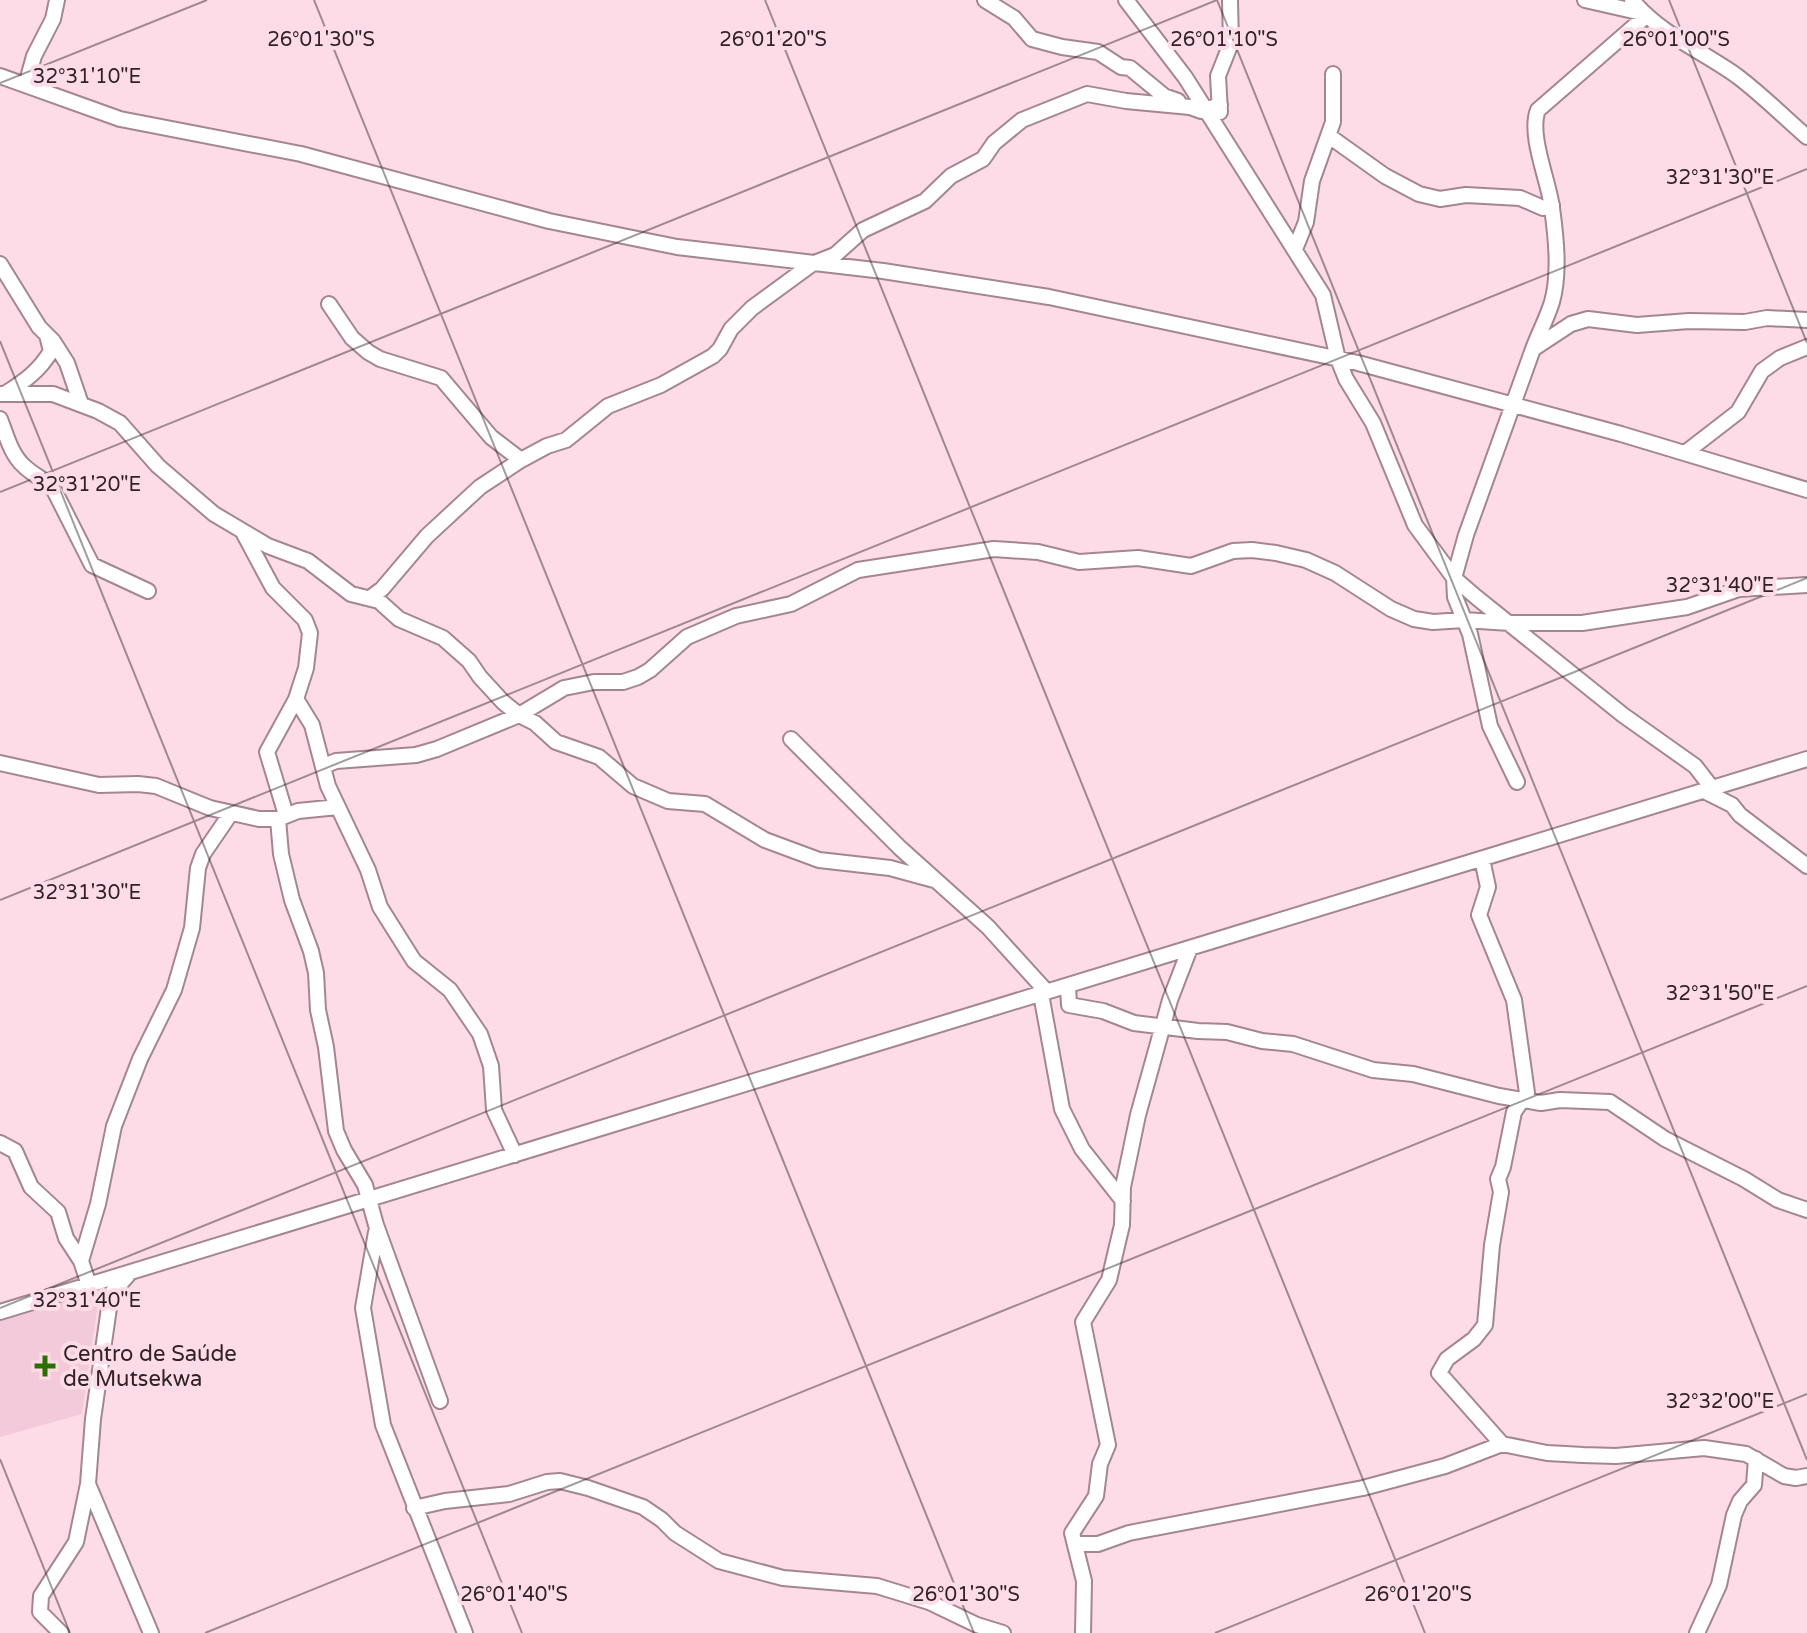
<svg xmlns="http://www.w3.org/2000/svg" width="1807" height="1633" font-family="'Varela Round',sans-serif">
<style>
.built{fill:#f3cad9}
.lines{fill:none;stroke-linecap:round;stroke-linejoin:round}
.minor-casing{stroke:#a48691;stroke-width:18}
.minor{stroke:#fff;stroke-width:14}
.ticks{fill:none;stroke:#2f2327;stroke-width:2;stroke-opacity:0.45}
.poi-dot{fill:#2d6e05;stroke:#fddbe7;stroke-width:3}
.labels{text-anchor:middle;stroke-width:8;stroke-linejoin:round;paint-order:stroke}
.poi-label{font-size:22px;fill:#2f2327;stroke:#fddbe7;text-anchor:start}
.ticks-label{font-size:20px;text-anchor:middle;fill:#2f2327;stroke:#fddbe7;stroke-width:8;stroke-linejoin:round;paint-order:stroke}
</style>
<rect width="100%" height="100%" fill="#fddbe7"/>
<path class="built" d="M100,1290L82,1414L0,1437V1318Z"/>
<g class="lines">
<g class="minor-casing">
<path id="minor" d="M985,0L1014,18L1032,39L1062,47L1098,52L1121,67L1130,68L1164,96L1178,101
M1126,0L1185,77L1323,295L1338,359L1346,379L1373,423L1415,525L1454,578L1476,597L1623,715L1695,766L1712,788
M1585,0L1642,13
M1632,0C1660,34 1702,51 1737,76C1761,94 1784,117 1807,137
M0,76L120,119L301,154L549,221L677,247L883,271L1049,297L1358,363L1621,434L1807,490
M26,85L34,56L53,19L57,0
M1220,112L1218,76L1231,43L1230,0
M1329,136L1385,176L1419,194L1440,199L1466,195L1520,198L1543,208L1552,205
M1295,249L1306,222L1312,181L1333,122V74
M0,264L39,327L53,341L67,363L81,404
M329,304L352,338L368,352L380,359L441,378L491,437L521,460
M1533,349C1539,333 1547,318 1552,302C1560,273 1556,237 1552,208C1549,181 1528,135 1538,110L1646,16
M6,393C25,381 40,370 51,351L47,335
M0,394H53L98,411L120,423L158,466L214,514L268,546L308,561L351,594L379,601L399,619L443,638L469,661L480,677L503,702L519,715L535,723L556,742L599,757L633,786L668,801L705,804L765,840L819,860L890,868L934,880
M0,419C6,434 11,455 24,466C34,476 45,479 54,490L92,565L148,591
M1685,453L1738,412L1762,371L1780,358L1807,347
M244,534L273,588L305,620L310,633L306,668L296,699L267,752L286,815
M370,598L382,589L427,536L480,487L521,460L547,446L566,440L608,406L661,385L713,356L720,349L731,329L752,308L812,264L835,255L863,230L925,201L951,176L983,159L994,143L1022,120L1087,94L1126,101L1190,107L1201,111L1220,105
M296,699L312,725L328,786L368,870L380,907L414,961L450,990L480,1034L491,1066L494,1110L515,1155
M791,739L900,848L988,927L1047,992
M0,763L99,785L138,784L156,786L210,808L259,819H278L298,811L338,807
M324,766L336,761L416,755L437,749L519,715L564,688L594,682H623L638,677L650,670L687,637L736,616L791,604L858,570L994,549L1038,552L1079,562L1138,558L1191,566L1233,551L1252,550L1276,553L1306,560L1335,573L1391,609L1414,619L1433,622L1464,620L1510,623H1582L1687,607L1739,589L1807,585
M1517,782L1490,726L1470,634L1455,597L1454,578L1466,535L1533,349L1571,324L1588,319L1637,325L1689,321L1745,322L1767,318L1807,320
M1704,791L1732,805L1740,815L1807,866
M278,819L281,854L292,900L311,951L316,973L318,1010L326,1047L336,1131L344,1150L365,1185L376,1225L440,1401
M1482,859L1488,887L1479,915L1514,1000L1527,1093L1514,1112L1503,1167L1498,1179L1501,1192L1492,1245L1485,1325L1474,1339L1447,1359L1439,1373L1502,1444
M1068,986L1069,1005L1103,1011L1134,1023L1198,1031L1227,1032L1262,1041L1293,1044L1373,1070L1413,1074L1499,1096L1541,1103L1560,1100L1610,1102L1665,1139L1744,1179L1778,1200L1807,1210
M1041,994L1062,1109L1082,1149L1123,1201
M0,1143L15,1151L31,1187L58,1212L66,1238L81,1261
M376,1232L363,1308L383,1425L465,1633
M128,1275L111,1294L93,1419L88,1484L151,1633
M89,1285L81,1261L98,1204L114,1126L140,1059L174,990L192,928L198,868L203,854L231,813
M0,1312L1807,759
M414,1508L445,1501L509,1494L547,1482L560,1481L588,1488L643,1507L662,1520L675,1533L719,1561L783,1578L877,1586L929,1602L977,1625L1003,1633
M1075,1544H1098L1129,1533L1363,1488L1445,1466L1502,1444L1547,1453L1583,1455L1616,1456L1704,1448L1746,1454L1784,1476L1796,1478L1807,1476
M61,1633L40,1612L41,1596L76,1542L88,1484
M1083,1633L1084,1581L1072,1533L1096,1496L1100,1464L1108,1445L1083,1322L1109,1280L1122,1225L1123,1187L1138,1115L1170,1000L1190,948
M1697,1633L1719,1585L1734,1515L1740,1501L1754,1485L1756,1459"/>
</g>
<use href="#minor" class="minor"/>
</g>
<path class="ticks" d="M314,0L974,1633M765,0L1425,1633M1217,0L1807,1460M1669,0L1807,343M0,83L207,0M0,341L522,1633M0,492L1217,0M0,900L1807,169M0,1308L1807,578M0,1459L70,1633M205,1633L1807,986M1215,1633L1807,1394"/>
<path class="poi-dot" d="M41 1354h8v8h8v8h-8v8h-8v-8h-8v-8h8z"/>
<g class="labels">
<g class="poi-label">
<text x="63" y="1361">Centro de Saúde<tspan x="63" dy="25">de Mutsekwa</tspan></text>
</g>
</g>
<g class="ticks-label">
<text x="321" y="46">26°01'30"S</text>
<text x="773" y="46">26°01'20"S</text>
<text x="1224" y="46">26°01'10"S</text>
<text x="1676" y="46">26°01'00"S</text>
<text x="87" y="83">32°31'10"E</text>
<text x="1720" y="184">32°31'30"E</text>
<text x="87" y="491">32°31'20"E</text>
<text x="1720" y="592">32°31'40"E</text>
<text x="87" y="899">32°31'30"E</text>
<text x="1720" y="1000">32°31'50"E</text>
<text x="87" y="1307">32°31'40"E</text>
<text x="1720" y="1408">32°32'00"E</text>
<text x="514" y="1601">26°01'40"S</text>
<text x="966" y="1601">26°01'30"S</text>
<text x="1418" y="1601">26°01'20"S</text>
</g>
</svg>
